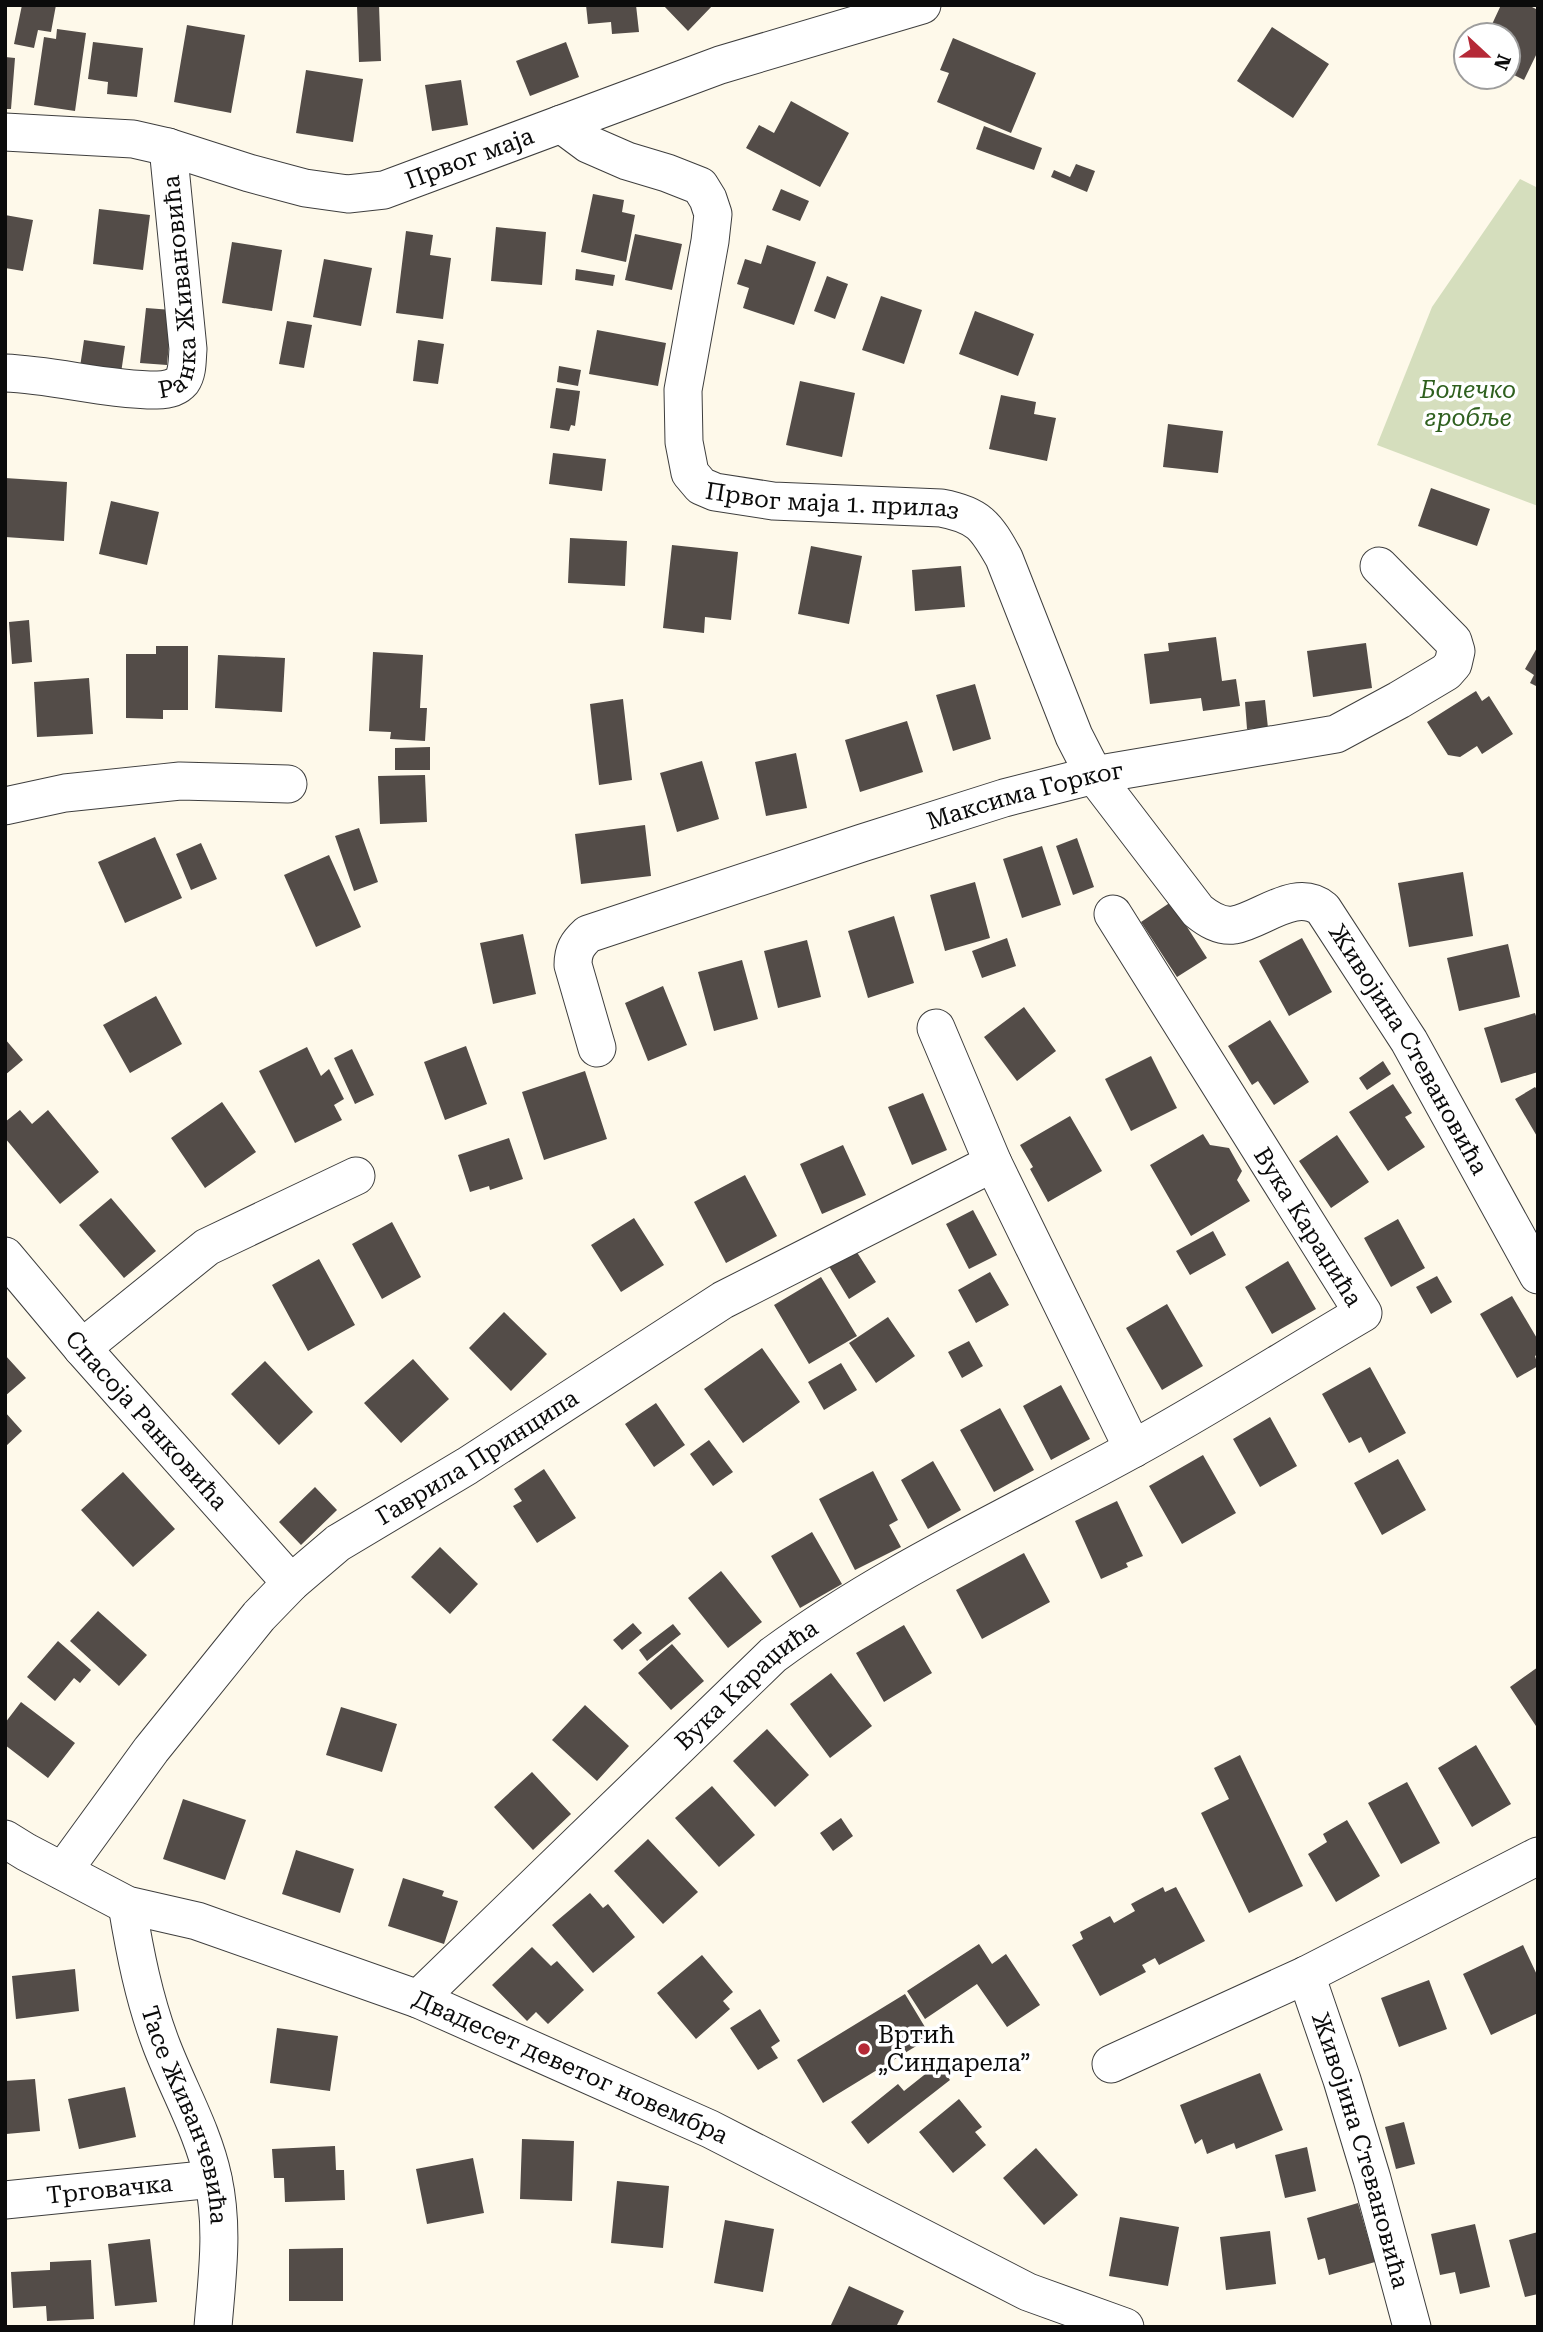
<svg xmlns="http://www.w3.org/2000/svg" width="1543" height="2332" font-family="'Roboto Serif',serif">
<style>
.cemetery{fill:#d5debd}
.building{fill:#534c48}
.lines{fill:none;stroke-linecap:round;stroke-linejoin:round}
.minor-casing{stroke:#3e3e3e;stroke-width:39}
.minor{stroke:#fff;stroke-width:37}
.poi-dot{fill:#b52937;stroke:#fff;stroke-width:2.5}
.labels{text-anchor:middle;stroke-width:7;stroke-linejoin:round;paint-order:stroke}
.street-label{font-size:24px;fill:#0b0b0b;stroke:#fff}
.park-label{font-size:24px;font-style:italic;fill:#2f601f;stroke:#fff}
.poi-label{font-size:24px;fill:#0b0b0b;stroke:#fff;text-anchor:start}
</style>
<rect width="100%" height="100%" fill="#fef9ea"/>
<path class="cemetery" d="M1520,179L1538,188V506L1377,445L1432,307Z"/>
<path class="building" d="M22,5H56L51,32L38,30L34,48L14,44Z
M357,5H379L381,61L359,62Z
M586,5H636L639,32L612,34L611,22L588,24Z
M663,5H713L688,31Z
M1501,5H1528L1538,10V51L1524,80L1508,72V35H1487Z
M187,25L245,35L231,113L174,102Z
M1272,27L1329,64L1293,118L1237,81Z
M57,29L86,33L75,111L34,105L44,37L56,39Z
M953,38L1036,73L1011,133L937,102L949,73L940,70Z
M93,42L143,48L137,97L107,94L108,82L88,79Z
M566,42L579,77L530,96L516,61Z
M5,57L15,58L11,109H5Z
M306,70L363,79L353,142L296,133Z
M461,80L468,125L432,131L425,85Z
M791,101L849,133L820,187L746,148L759,125L774,133Z
M984,126L1042,148L1034,170L976,149Z
M1076,164L1095,171L1087,192L1051,177L1054,170L1070,177Z
M781,189L809,201L800,221L772,210Z
M593,194L624,200L622,212L635,215L626,262L581,252Z
M99,209L150,215L143,270L93,264Z
M5,215L33,220L23,271L5,268Z
M496,227L546,232L542,285L491,281Z
M406,231L433,235L430,255L451,258L443,319L396,313Z
M635,234L682,244L672,290L625,280Z
M232,242L282,250L272,311L222,303Z
M767,245L816,262L794,325L743,308L749,288L737,284L745,259L761,264Z
M324,259L372,268L361,326L313,317Z
M576,269L615,275L613,286L575,280Z
M827,276L848,284L835,319L814,311Z
M881,296L922,310L904,364L862,350Z
M146,308L172,310L167,365L140,363Z
M975,311L1034,334L1018,376L959,354Z
M287,321L312,325L304,368L279,364Z
M597,330L666,343L658,386L589,374Z
M84,340L125,346L121,373L80,367Z
M418,340L444,344L438,384L413,381Z
M559,366L581,370L578,386L557,382Z
M800,381L855,393L842,457L786,445Z
M556,388L580,391L575,426L571,425L569,431L550,428Z
M1001,395L1036,402L1034,414L1056,418L1047,461L989,449Z
M1168,424L1223,431L1218,473L1163,467Z
M553,453L606,459L602,491L549,484Z
M5,478L67,482L64,541L5,537Z
M1431,488L1490,509L1477,546L1418,526Z
M111,501L159,512L147,565L99,554Z
M570,538L627,541L625,586L568,583Z
M672,545L738,552L731,620L705,617L704,633L663,628Z
M811,546L862,556L849,624L798,614Z
M961,566L965,607L915,611L912,570Z
M29,620L32,662L12,664L9,622Z
M1216,637L1222,681L1236,679L1240,706L1203,711L1201,698L1150,704L1144,654L1169,651L1168,643Z
M1366,643L1372,688L1313,697L1307,651Z
M156,646H188V710H163V719L126,718V654H156Z
M1538,646V687L1530,683L1534,675L1525,669Z
M373,652L423,655L420,708H427L425,741L390,739L391,732L369,731Z
M218,655L285,658L282,712L215,708Z
M89,678L93,734L37,737L34,682Z
M975,684L991,739L953,751L936,695Z
M1476,691L1482,701L1489,696L1513,734L1482,754L1477,746L1460,757L1448,755L1427,722Z
M623,699L632,780L599,785L590,704Z
M1265,700L1268,728L1247,729L1245,702Z
M907,721L923,772L860,792L845,740Z
M430,747V770H395V748Z
M796,753L807,808L766,816L755,762Z
M702,761L719,819L677,832L660,773Z
M425,775L427,822L380,824L378,776Z
M645,825L651,876L581,884L575,834Z
M359,828L378,882L354,891L335,836Z
M155,837L182,898L125,923L98,862Z
M1077,838L1094,887L1073,895L1056,846Z
M201,843L217,879L191,890L176,854Z
M1042,846L1061,905L1022,918L1003,859Z
M329,855L361,927L316,947L284,875Z
M1463,872L1473,936L1409,947L1398,883Z
M975,882L990,938L945,951L930,895Z
M1171,902L1207,958L1177,977L1141,922Z
M894,916L914,983L868,998L848,931Z
M523,934L536,994L493,1004L480,943Z
M1007,938L1016,966L982,978L972,951Z
M1302,938L1332,992L1289,1016L1259,961Z
M807,940L821,997L778,1008L764,951Z
M1508,944L1520,997L1459,1011L1447,958Z
M742,960L758,1019L714,1031L698,972Z
M663,986L687,1045L648,1061L625,1003Z
M156,996L182,1044L130,1073L103,1025Z
M1024,1007L1056,1051L1017,1081L984,1037Z
M1535,1013L1538,1022V1072L1501,1083L1484,1028Z
M1270,1020L1309,1082L1274,1105L1258,1081L1252,1085L1228,1046Z
M5,1039L23,1060L5,1075Z
M466,1046L487,1104L445,1120L424,1062Z
M307,1047L321,1076L329,1069L344,1099L334,1105L342,1120L295,1143L259,1071Z
M352,1049L374,1095L355,1104L334,1058Z
M1151,1056L1177,1108L1131,1131L1105,1079Z
M1383,1061L1391,1074L1367,1090L1359,1078Z
M585,1071L607,1139L544,1160L522,1092Z
M1393,1084L1412,1113L1405,1117L1425,1147L1388,1171L1349,1112Z
M1535,1087L1538,1091V1138L1515,1099Z
M923,1093L947,1150L912,1165L888,1107Z
M222,1102L256,1152L205,1188L171,1138Z
M20,1110L32,1124L48,1110L99,1172L60,1204L5,1138V1122Z
M1070,1116L1102,1171L1048,1202L1030,1169L1033,1167L1020,1145Z
M1203,1134L1210,1145L1229,1148L1242,1171L1237,1180L1250,1201L1191,1236L1150,1165Z
M1337,1135L1369,1182L1331,1208L1299,1161Z
M509,1138L523,1179L490,1190L489,1186L470,1192L458,1155Z
M843,1145L866,1195L822,1214L800,1164Z
M745,1175L777,1236L726,1263L694,1202Z
M111,1198L156,1251L124,1278L79,1225Z
M973,1210L997,1255L969,1269L946,1224Z
M634,1218L664,1265L621,1292L591,1245Z
M1398,1219L1425,1268L1391,1287L1364,1238Z
M392,1222L421,1277L382,1299L352,1244Z
M1213,1231L1226,1255L1190,1275L1176,1251Z
M853,1246L876,1282L849,1299L827,1263Z
M319,1259L355,1325L308,1351L272,1285Z
M1288,1261L1316,1309L1272,1334L1245,1287Z
M990,1272L1009,1305L976,1323L958,1290Z
M1437,1276L1452,1302L1431,1314L1416,1287Z
M821,1277L857,1336L809,1364L774,1305Z
M1512,1296L1538,1340V1354L1535,1356L1538,1366L1517,1378L1480,1314Z
M1167,1304L1203,1366L1162,1390L1126,1328Z
M504,1312L547,1354L511,1391L469,1348Z
M888,1317L915,1356L876,1383L849,1343Z
M969,1341L983,1366L962,1378L948,1352Z
M762,1348L800,1402L743,1443L704,1389Z
M5,1355L26,1378L5,1396Z
M413,1359L449,1399L401,1443L364,1403Z
M265,1361L313,1412L279,1445L231,1394Z
M841,1363L857,1390L824,1410L808,1382Z
M1370,1367L1406,1433L1369,1453L1361,1437L1349,1443L1322,1394Z
M1061,1385L1090,1439L1051,1460L1023,1406Z
M656,1403L685,1445L654,1467L625,1424Z
M1000,1408L1034,1470L994,1492L960,1430Z
M5,1412L22,1431L5,1447Z
M1270,1417L1297,1466L1260,1487L1233,1439Z
M709,1440L733,1472L713,1486L690,1454Z
M1203,1455L1236,1513L1182,1544L1149,1486Z
M1398,1459L1426,1510L1382,1535L1354,1483Z
M933,1461L961,1510L928,1529L901,1480Z
M544,1469L576,1518L537,1543L513,1506L522,1501L514,1489Z
M873,1471L898,1520L889,1525L901,1547L855,1570L819,1499Z
M123,1472L175,1529L133,1567L81,1510Z
M315,1487L337,1510L301,1545L279,1522Z
M1117,1501L1143,1556L1126,1563L1128,1567L1101,1579L1075,1521Z
M812,1532L842,1584L800,1608L771,1556Z
M440,1547L478,1584L450,1614L411,1577Z
M1024,1553L1050,1602L982,1639L956,1590Z
M721,1571L762,1622L728,1648L688,1598Z
M98,1611L147,1655L119,1686L70,1641Z
M633,1623L642,1633L622,1650L613,1640Z
M673,1624L681,1634L647,1661L639,1650Z
M904,1625L932,1673L884,1702L856,1653Z
M58,1641L91,1670L80,1683L74,1678L55,1701L27,1677Z
M672,1644L704,1681L671,1710L638,1673Z
M1538,1667V1729L1510,1687Z
M831,1673L872,1726L830,1758L790,1704Z
M21,1702L75,1743L48,1778L5,1745V1723Z
M585,1705L629,1746L597,1781L552,1740Z
M341,1707L397,1724L382,1772L326,1755Z
M767,1729L809,1775L775,1807L733,1761Z
M1476,1745L1511,1804L1472,1827L1438,1768Z
M1240,1755L1303,1886L1249,1913L1201,1813L1229,1799L1214,1768Z
M532,1772L571,1814L533,1850L494,1807Z
M1407,1782L1440,1843L1401,1864L1368,1803Z
M712,1786L755,1835L719,1867L675,1818Z
M183,1799L246,1820L225,1880L163,1859Z
M841,1818L853,1836L833,1851L820,1833Z
M1347,1820L1380,1876L1336,1902L1308,1854L1327,1842L1323,1834Z
M648,1839L698,1892L663,1924L614,1871Z
M296,1850L354,1869L340,1913L282,1894Z
M403,1878L444,1891L442,1896L458,1901L444,1944L388,1926Z
M1163,1887L1165,1892L1176,1887L1205,1941L1159,1965L1155,1958L1142,1965L1146,1972L1100,1996L1072,1945L1083,1939L1080,1932L1110,1916L1114,1923L1135,1911L1131,1904Z
M590,1893L603,1908L608,1904L635,1937L593,1973L552,1925Z
M979,1944L992,1964L1006,1954L1040,2005L1007,2027L977,1984L925,2019L907,1991Z
M1523,1945L1538,1977V2013L1491,2035L1463,1974Z
M532,1947L551,1966L557,1961L584,1990L548,2024L536,2012L527,2021L492,1985Z
M702,1955L733,1992L723,2001L730,2009L696,2039L657,1993Z
M75,1969L79,2011L16,2019L12,1976Z
M1429,1980L1447,2029L1399,2047L1381,1998Z
M905,1994L931,2037L823,2103L797,2060Z
M760,2009L780,2041L771,2047L778,2058L758,2070L730,2028Z
M277,2028L338,2036L330,2091L270,2083Z
M938,2064L950,2080L868,2144L851,2122L898,2084L904,2091Z
M1260,2073L1283,2130L1236,2149L1234,2143L1207,2154L1202,2139L1195,2144L1180,2105Z
M35,2079L40,2131L6,2134L5,2081Z
M125,2087L136,2137L79,2149L68,2099Z
M959,2099L982,2127L975,2132L986,2145L953,2173L919,2132Z
M1404,2122L1415,2164L1396,2169L1385,2127Z
M522,2139L574,2141L572,2201L520,2199Z
M335,2146L336,2170H344L345,2200L285,2202L284,2178H274L272,2149Z
M1307,2147L1316,2191L1285,2198L1275,2155Z
M1036,2148L1078,2195L1044,2225L1003,2178Z
M473,2158L484,2213L427,2224L416,2169Z
M617,2181L669,2186L663,2248L611,2243Z
M1358,2203L1375,2262L1329,2275L1325,2258L1318,2260L1307,2218Z
M1120,2217L1179,2227L1168,2286L1109,2276Z
M725,2220L774,2229L763,2292L714,2283Z
M1475,2224L1490,2287L1460,2294L1455,2272L1440,2275L1431,2234Z
M1270,2231L1276,2284L1226,2290L1220,2237Z
M1538,2232V2294L1525,2297L1509,2240Z
M150,2239L157,2302L115,2306L108,2244Z
M343,2248V2301H289V2249Z
M91,2260L94,2319L47,2321L46,2306L13,2308L11,2272L50,2270V2262Z
M849,2286L904,2311L896,2327H830Z"/>
<g class="lines">
<g class="minor-casing">
<g id="minor">
<path id="s1" d="M561,124L588,144L627,161L667,173L700,186L708,199L713,214L710,241L683,390L684,442L690,473L701,486L715,492L773,501L941,508C979,515 986,526 1004,558L1074,736L1094,775L1198,911C1208,919 1220,927 1234,925C1262,920 1296,887 1323,909L1409,1041L1538,1275"/>
<path id="s2" d="M5,132L133,139L168,147L249,173L305,188L348,194L384,190L720,65L922,5"/>
<path id="s3" d="M5,373C56,375 106,390 157,390C165,390 176,388 182,381C188,372 187,360 188,349L168,147"/>
<path d="M5,806L65,793L180,781L288,784"/>
<path d="M936,1028L993,1163L1133,1449"/>
<path id="s4" d="M597,1048L573,965C573,951 577,944 588,934L862,843L1004,798L1094,775L1336,734L1399,700L1446,672L1453,664L1456,651L1453,641L1379,566"/>
<path id="s5" d="M5,1256L82,1348L291,1583"/>
<path d="M82,1348L207,1247L356,1176"/>
<path id="s6" d="M5,1839L26,1852L127,1905L197,1921L418,1999L710,2129L1028,2292L1125,2327"/>
<path id="s7" d="M63,1871L151,1750L259,1616L291,1583L338,1543L467,1466L723,1300L993,1163"/>
<path id="s8" d="M127,1905C135,1953 144,1999 161,2044C178,2089 203,2131 213,2178C224,2228 217,2277 213,2327"/>
<path id="s9" d="M1306,1975L1342,2080L1372,2179L1412,2327"/>
<path id="s10" d="M418,1999L773,1655C884,1573 1011,1516 1131,1450C1210,1407 1286,1358 1363,1313L1113,914"/>
<path d="M1111,2064L1306,1975L1538,1856"/>
<path id="s11" d="M5,2200L213,2179"/>
</g>
</g>
<use href="#minor" class="minor"/>
</g>
<circle class="poi-dot" cx="864" cy="2049" r="7"/>
<g class="labels">
<g class="street-label">
<text dy="8" stroke="none"><textPath href="#s2" startOffset="478">Првог маја</textPath></text>
<text dy="8" stroke="none"><textPath href="#s3" startOffset="271">Ранка Живановића</textPath></text>
<text dy="8" stroke="none"><textPath href="#s1" startOffset="597">Првог маја 1. прилаз</textPath></text>
<text dy="8" stroke="none"><textPath href="#s4" startOffset="581">Максима Горког</textPath></text>
<text dy="8" stroke="none"><textPath href="#s1" startOffset="1496">Живојина Стевановића</textPath></text>
<text transform="translate(1308 1227) rotate(58)" y="8">Вука Караџића</text>
<text dy="8" stroke="none"><textPath href="#s5" startOffset="217">Спасоја Ранковића</textPath></text>
<text dy="8" stroke="none"><textPath href="#s7" startOffset="593">Гаврила Принципа</textPath></text>
<text dy="8" stroke="none"><textPath href="#s10" startOffset="455">Вука Караџића</textPath></text>
<text dy="8" stroke="none"><textPath href="#s6" startOffset="612">Двадесет деветог новембра</textPath></text>
<text dy="8" stroke="none"><textPath href="#s8" startOffset="219">Тасе Живанчевића</textPath></text>
<text dy="8" stroke="none"><textPath href="#s9" startOffset="184">Живојина Стевановића</textPath></text>
<text dy="8" stroke="none"><textPath href="#s11" startOffset="105">Трговачка</textPath></text>
</g>
<g class="park-label">
<text x="1468" y="398">Болечко<tspan x="1468" dy="28">гробље</tspan></text>
</g>
<g class="poi-label">
<text x="878" y="2043">Вртић<tspan x="878" dy="28">„Синдарела”</tspan></text>
</g>
</g>
<rect width="1543" height="2332" fill="none" stroke="#0b0b0b" stroke-width="14"/>
<g transform="translate(1487 56) rotate(112)"><circle r="33" fill="#ffffff" stroke="#9d9d9d" stroke-width="2"/>
<path d="M0-5L12 26L0 18L-12 26Z" fill="#b52937"/>
<text y="-10" font-size="19" font-weight="bold" text-anchor="middle" fill="#0b0b0b">N</text>
</g>
</svg>
